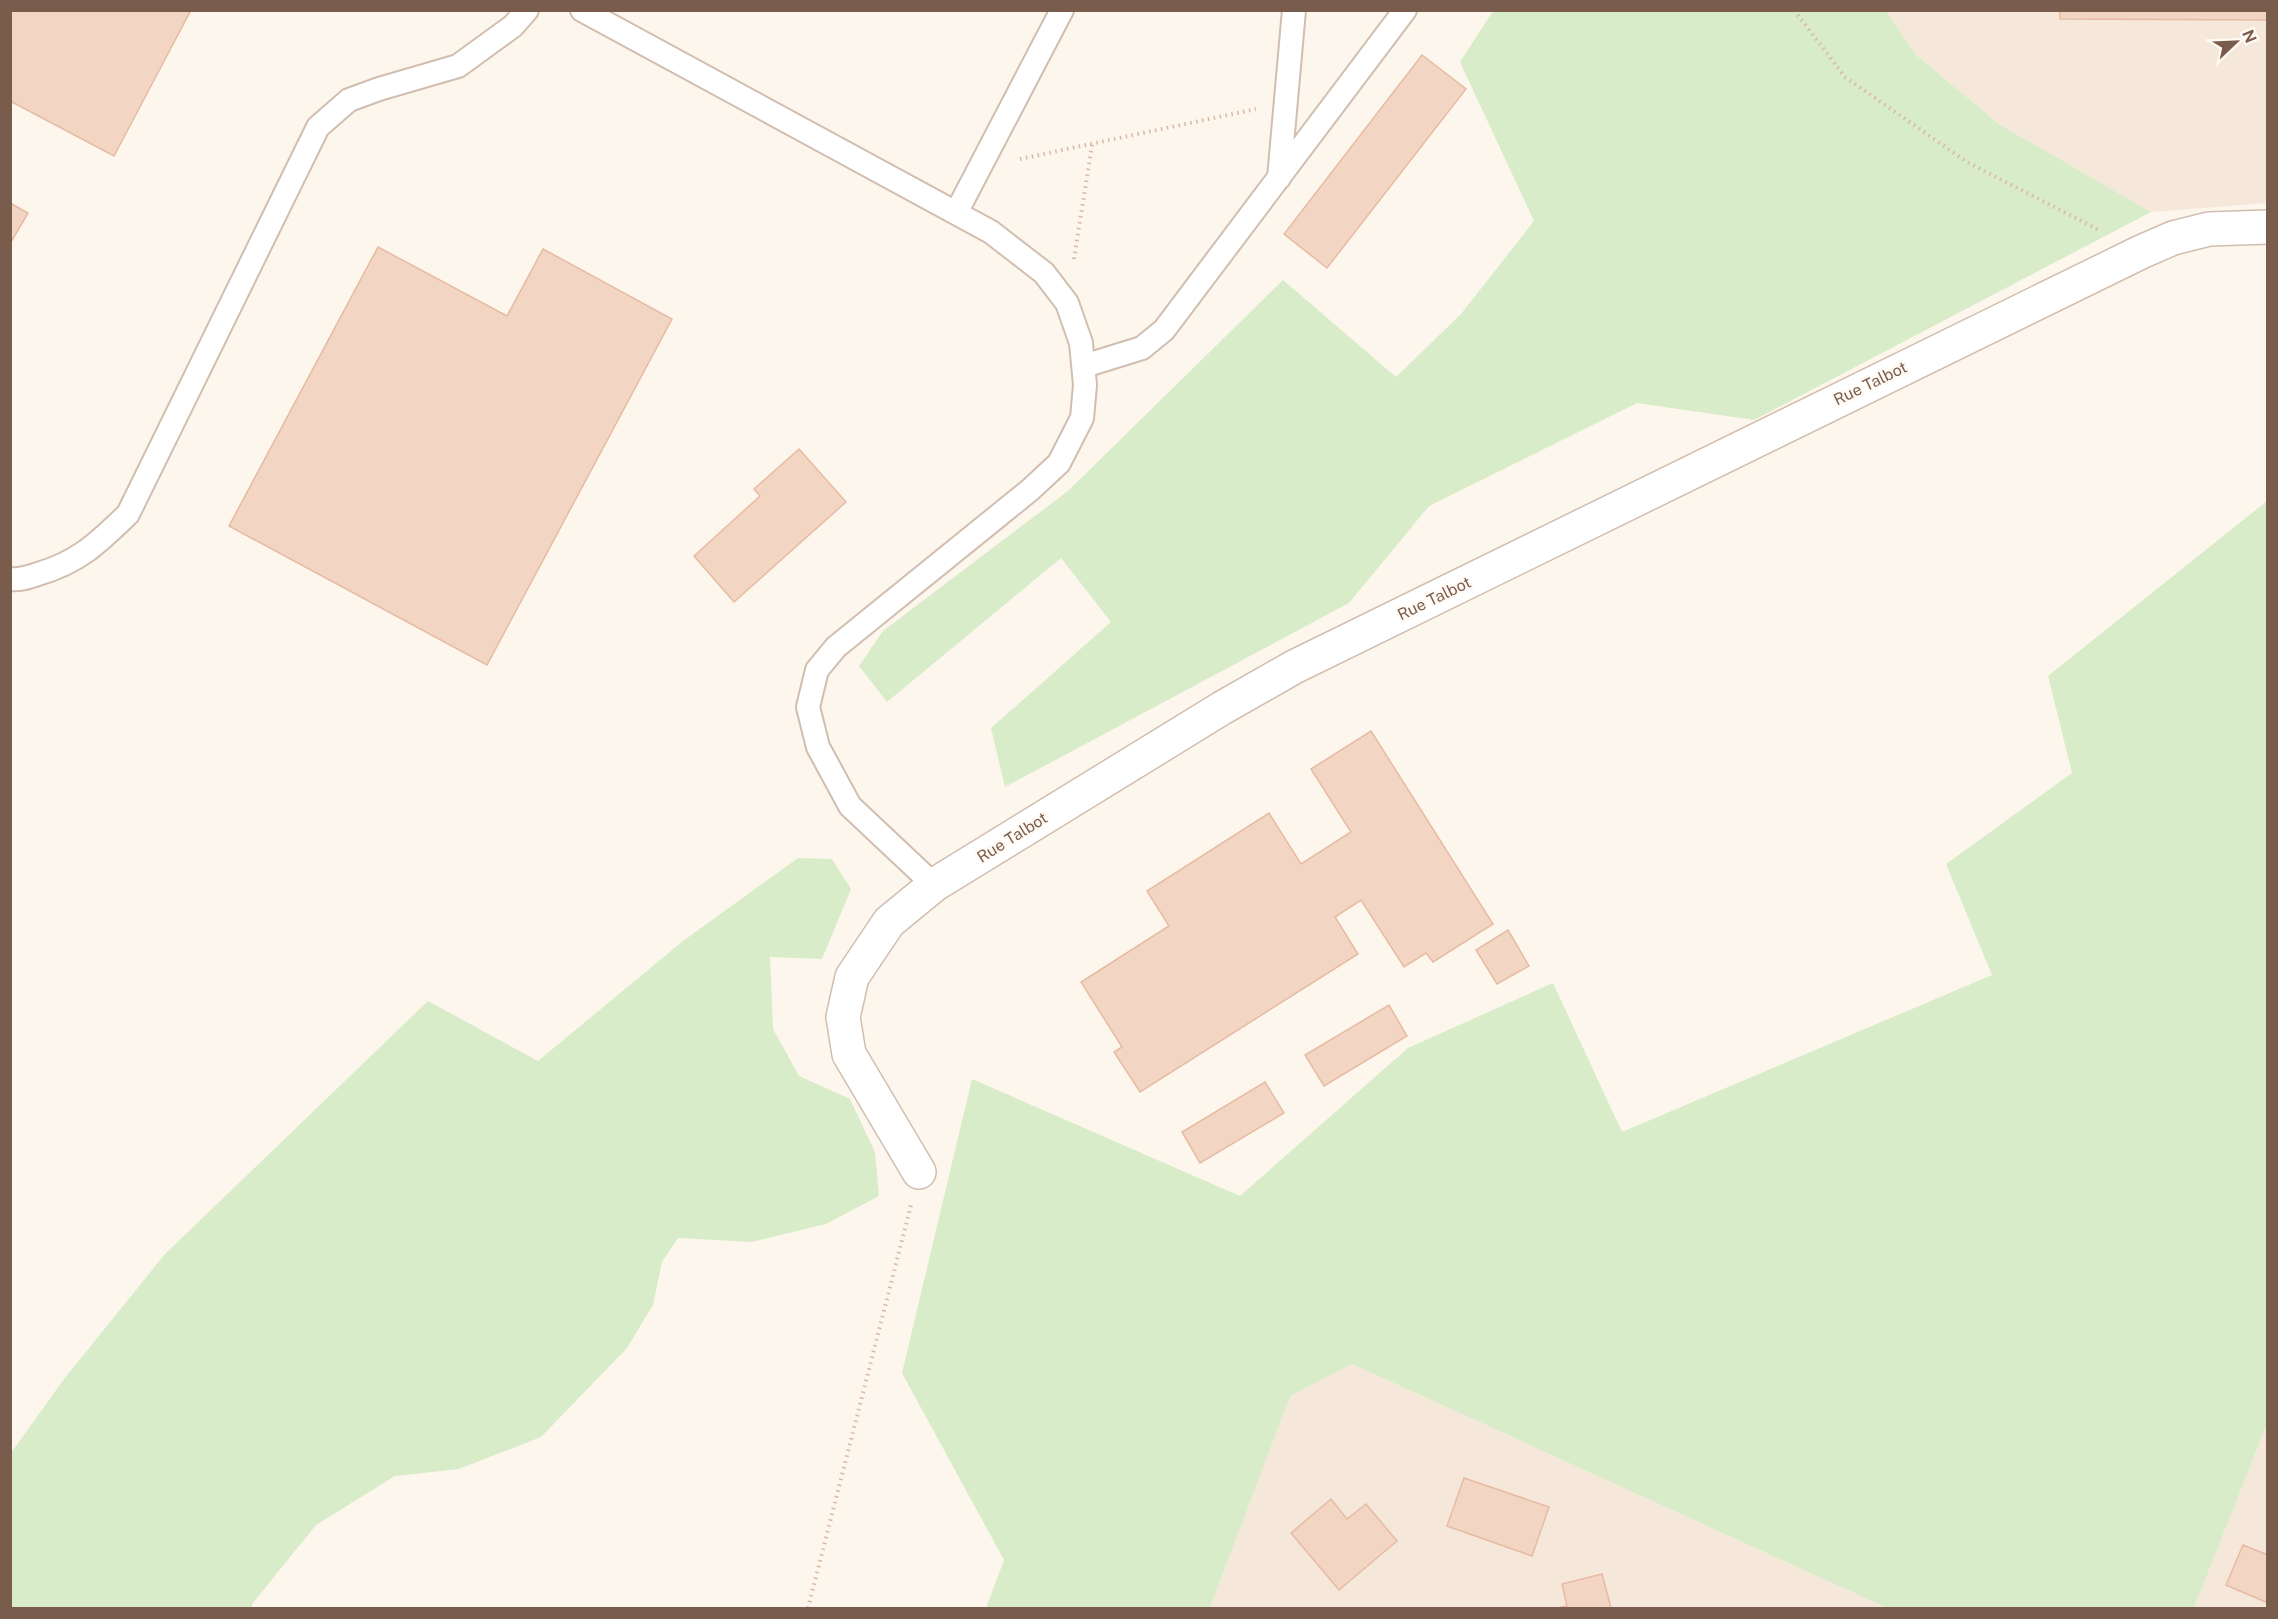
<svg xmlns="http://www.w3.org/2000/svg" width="2278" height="1619" font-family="'Public Sans',sans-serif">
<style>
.residential{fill:#f5e8da}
.green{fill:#d8ecc9}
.building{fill:#f3d5c3;stroke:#e6bba3;stroke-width:1.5}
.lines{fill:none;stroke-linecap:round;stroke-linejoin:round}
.lane-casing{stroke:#d1beb0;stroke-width:26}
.street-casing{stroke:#d1beb0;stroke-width:36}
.path{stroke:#d9b8a5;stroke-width:4;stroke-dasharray:1.5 4.5;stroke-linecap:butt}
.lane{stroke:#fff;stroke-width:22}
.street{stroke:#fff;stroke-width:33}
.labels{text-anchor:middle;stroke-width:5;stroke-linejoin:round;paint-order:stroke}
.street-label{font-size:16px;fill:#7a5c4d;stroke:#fffaf3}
</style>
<rect width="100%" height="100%" fill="#fdf6ec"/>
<path class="residential" d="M1886,11H2267V203L2151,212L1999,124L1915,54Z
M1352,1364L1887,1608H1210L1290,1395Z
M2267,1424V1608H2194Z"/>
<path class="green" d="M1493,11H1886L1915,54L1999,124L2151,212L1754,420L1637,403L1429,506L1349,603L1005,787L991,728L1111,622L1061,558L887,702L859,666L883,631L1068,491L1283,280L1396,377L1461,314L1534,221L1460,62Z
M2267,501V1424L2194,1608H1887L1352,1364L1290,1396L1210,1608H986L1004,1560L902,1373L972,1079L1240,1196L1408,1048L1553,983L1622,1132L1992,975L1946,864L2072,773L2048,676Z
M798,858L832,859L851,889L822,959L770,957L773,1029L799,1076L850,1099L875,1152L879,1196L826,1224L752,1242L678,1238L662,1262L653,1305L627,1348L541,1437L459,1469L395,1476L316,1525L252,1604V1608H11V1453L64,1379L165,1254L428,1001L538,1061L683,941Z"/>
<path class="building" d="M10,10H191L114,156L10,101Z
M2060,10H2268V20L2060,19Z
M1422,55L1466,89L1327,268L1284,234Z
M10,203L28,213L10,244Z
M378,247L507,316L543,249L672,319L487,665L229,526Z
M799,449L846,502L734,602L694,556L760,496L754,489Z
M1371,731L1493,924L1433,962L1426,953L1404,967L1361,900L1335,917L1358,954L1140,1092L1114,1052L1122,1047L1081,982L1169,926L1147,891L1269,813L1301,864L1351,832L1311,769Z
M1508,930L1529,966L1497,984L1476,950Z
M1389,1005L1407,1036L1324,1086L1305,1055Z
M1265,1082L1284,1113L1200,1163L1182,1132Z
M1464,1478L1549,1507L1532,1556L1447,1526Z
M1331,1499L1347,1519L1366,1504L1397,1541L1339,1590L1291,1533Z
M2243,1545L2268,1555V1603L2226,1585Z
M1602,1574L1611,1608H1557L1567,1606L1562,1584Z"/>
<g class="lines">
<g class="lane-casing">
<path id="lane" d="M582,10L991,232L1044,273L1067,303L1081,343L1085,385L1082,418L1059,463L1030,490L836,647L817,670L808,707L818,747L850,806L934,885
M1279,178L1294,10
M956,213L1062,10
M1084,366L1142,348L1164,330L1405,10
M10,579C21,580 29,577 38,574C79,562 98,543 128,514L318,127L349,100L379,89L458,66L513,26L527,10"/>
</g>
<g class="street-casing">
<path id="street" d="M919,1172L849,1054L843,1017L852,977L889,922L934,885L1222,708L1294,667L2141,252L2173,238L2209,229L2268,227"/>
</g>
<path class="path" d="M1794,10L1845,77L1967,162L2101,231
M1020,159L1256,109
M1074,259L1092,145
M808,1608L911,1205"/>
<use href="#lane" class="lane"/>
<use href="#street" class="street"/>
</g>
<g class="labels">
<g class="street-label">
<text transform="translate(1870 383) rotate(-26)" y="6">Rue Talbot</text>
<text transform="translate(1434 598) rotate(-26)" y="6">Rue Talbot</text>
<text transform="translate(1012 837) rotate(-32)" y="6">Rue Talbot</text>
</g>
</g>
<rect width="2278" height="1619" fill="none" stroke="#7a5c4d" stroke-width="24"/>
<g transform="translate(2236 42) rotate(67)" stroke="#fffaf3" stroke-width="4.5" paint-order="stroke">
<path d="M0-4.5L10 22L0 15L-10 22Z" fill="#7a5c4d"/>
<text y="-9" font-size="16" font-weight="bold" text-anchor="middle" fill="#7a5c4d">N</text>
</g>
</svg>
